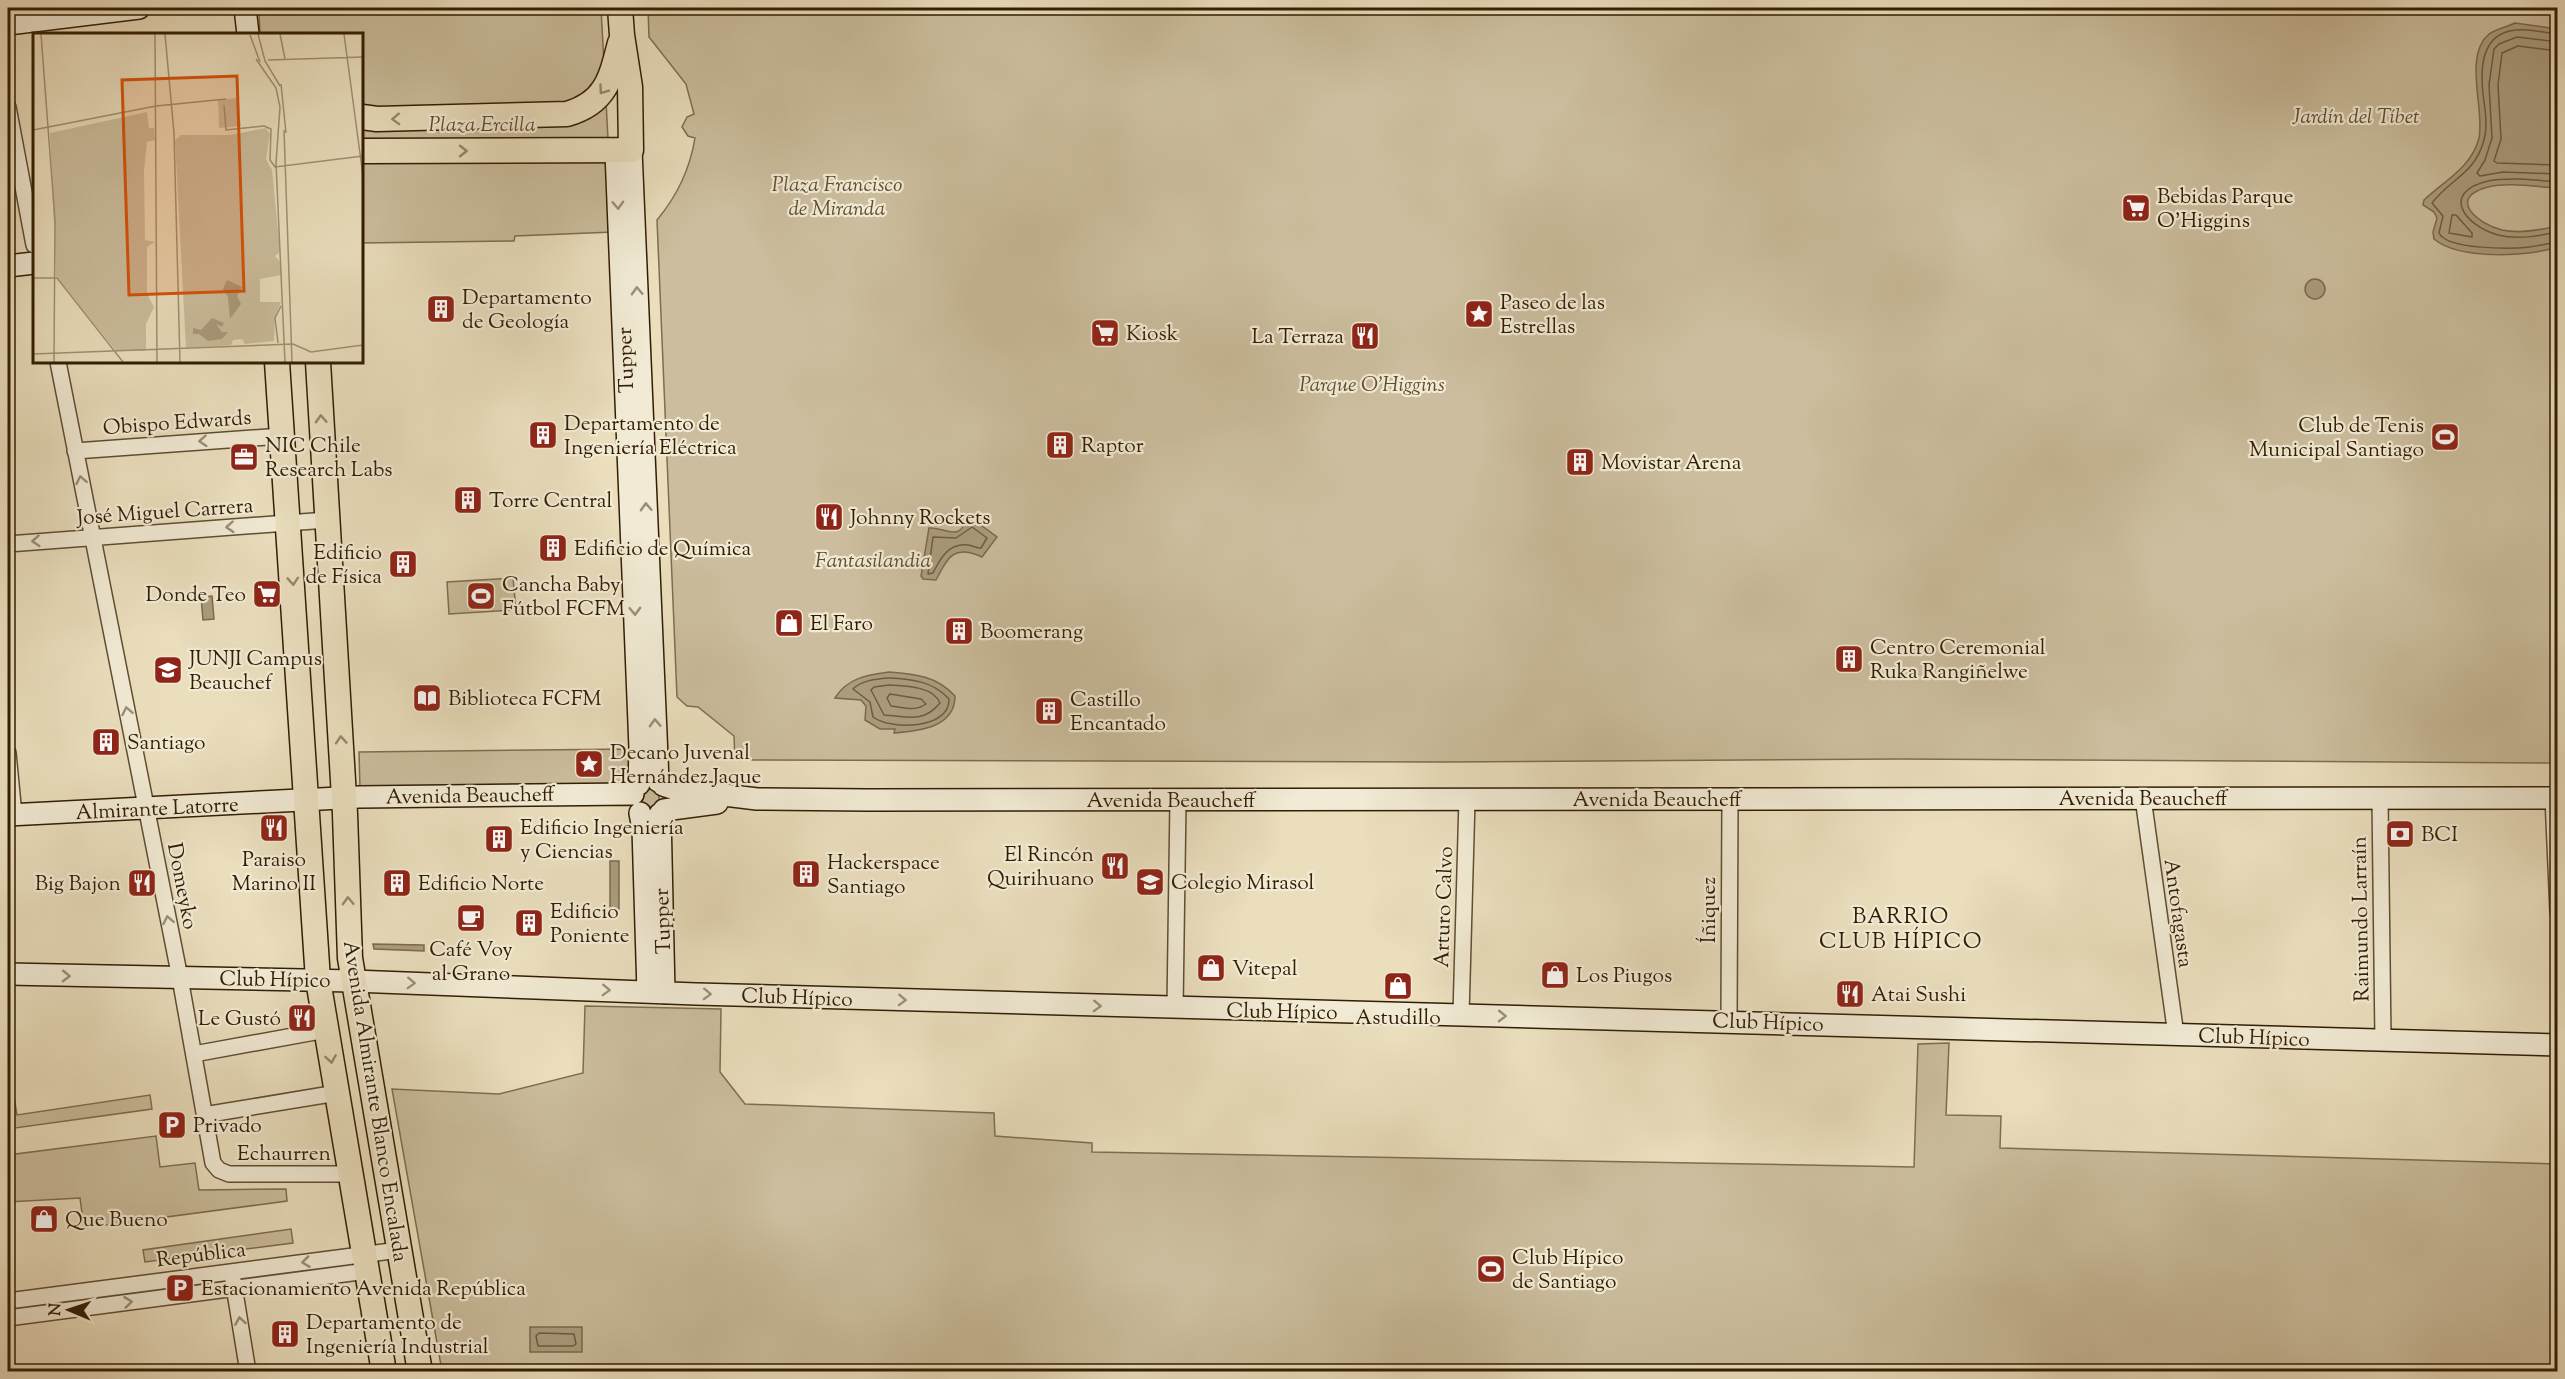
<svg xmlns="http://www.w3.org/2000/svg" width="2565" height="1379" font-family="'Sorts Mill Goudy',serif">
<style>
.green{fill:#cbbd9d;stroke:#7e6d50;stroke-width:1.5}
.water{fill:#ab9c7e;stroke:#7b694d;stroke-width:1.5}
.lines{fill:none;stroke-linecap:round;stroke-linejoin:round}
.shore{stroke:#6e5c40;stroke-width:1.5}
.street-casing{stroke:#604d32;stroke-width:18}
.secondary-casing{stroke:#321d03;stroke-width:24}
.primary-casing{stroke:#321d03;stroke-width:27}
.street{stroke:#f1ead4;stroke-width:15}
.secondary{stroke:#f1ead4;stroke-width:21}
.primary{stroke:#eadebd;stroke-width:24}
.oneway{stroke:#978769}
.oneway2{stroke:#9b8e76}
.labels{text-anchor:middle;stroke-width:4.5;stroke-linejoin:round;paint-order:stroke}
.park-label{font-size:21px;font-style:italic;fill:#604d31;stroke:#f1ead4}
.poi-label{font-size:21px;fill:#321d03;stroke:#f1ead4;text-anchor:start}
.street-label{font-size:21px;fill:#321d03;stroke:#f1ead4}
.neighbourhood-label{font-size:22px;letter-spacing:1.5px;fill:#321d03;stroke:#f1ead4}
.inset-road{fill:none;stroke:#a09173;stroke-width:1.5}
.view{fill:#d6530b;fill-opacity:0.15;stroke:#d6530b;stroke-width:3}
.inset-edge{fill:none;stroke:#321d03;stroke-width:3}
</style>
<rect width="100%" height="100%" fill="#eadebd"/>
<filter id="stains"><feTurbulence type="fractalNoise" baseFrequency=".00333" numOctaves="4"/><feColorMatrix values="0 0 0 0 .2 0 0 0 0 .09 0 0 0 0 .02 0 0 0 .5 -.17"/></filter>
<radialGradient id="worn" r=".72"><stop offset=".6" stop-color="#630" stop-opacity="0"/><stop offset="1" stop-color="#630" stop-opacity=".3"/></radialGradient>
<path class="green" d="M302,8H601L613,232L515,236L514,241L362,243V34H260L259,13Z
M648,8H2557V763L1898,759L1443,762L735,760L734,736L698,707L687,706L677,697L657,220C677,196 690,169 695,138L688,136L682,127L687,117L694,114L686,84L649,37Z
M513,578L516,610L449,614L447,582Z
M632,749L630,782L627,785L360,789L359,752Z
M641 798a9 9 0 1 1 18 0a9 9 0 1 1-18 0Z
M585,1006L721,1009L720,1072L745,1104L994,1113L995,1136L1092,1143V1152L1914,1167L1918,1044L1949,1043L1946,1115L2001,1116L2000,1148L2557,1164V1371H442L392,1089L499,1094L583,1073Z
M8,1084H12L17,1115L150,1095L152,1109L8,1129Z
M156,1136L160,1167L195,1163L199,1190L286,1189L287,1201L84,1228L80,1198L8,1202V1155Z
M291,1229L293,1243L145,1262L143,1250Z"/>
<path class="water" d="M2515,23L2557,29V188C2536,187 2509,182 2488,187C2446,198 2478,224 2502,230C2520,234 2540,230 2557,226V247C2528,257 2459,260 2434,239L2433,232L2437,218L2434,212L2423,205L2424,200C2444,181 2472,167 2479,138C2485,109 2463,56 2489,34C2496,29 2507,27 2515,23Z
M2305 289a10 10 0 1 1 20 0a10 10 0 1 1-20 0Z
M967,515L997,537L982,557C954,544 948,557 936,580L923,579L921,576L929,528C943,526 962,545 967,515Z
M212,596L214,619L203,620L201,597Z
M889,672C915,674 937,676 955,696C955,728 918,731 894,733L895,729H880L865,720L866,706L861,700L835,698C847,678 867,675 889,672Z
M610,861H619V909H610Z
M373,944L424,945V951L374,949Z
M530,1327H582V1352H530Z"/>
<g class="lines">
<path class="shore" d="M2558,34C2545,33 2529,28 2516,30C2482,33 2480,66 2483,94C2485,109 2488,126 2484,140C2475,174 2450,179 2432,203L2443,216L2439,233C2447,250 2512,249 2530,247C2539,246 2548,243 2558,242
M2558,42L2517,37L2499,44L2494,49L2489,85L2492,138L2485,160L2477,173L2480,176L2503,172L2558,174
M2558,51L2518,46L2502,53L2498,85L2501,139L2494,161L2497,163L2558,165
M2558,182C2535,180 2510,177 2488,181C2441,192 2463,225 2498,235C2517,240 2538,236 2558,232
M2452,215H2456L2472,233V237L2449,233Z
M972,527L987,538L981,548C977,548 973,546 968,545C948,543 940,559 933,573L928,574L933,537L956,538Z
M889,678C911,679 933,681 949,699C950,730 890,730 873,717L870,702L853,689C862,680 877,679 889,678Z
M889,685C905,686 933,686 940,703C923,724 906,716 884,715L871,690L874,687Z
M890,694L921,699L926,704C915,712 903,707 891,706L887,698Z
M539,1333L574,1334L576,1344L573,1346H538L536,1336Z"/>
<g class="street-casing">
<path id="street" d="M8,107L34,245
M58,362L180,978L213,1163L219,1170L229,1174H351
M75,451L282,436
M8,544L327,520
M8,753L14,815
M2143,798L2176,1035
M2380,798L2383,1040
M2553,798L2558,912
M1175,1008L1178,800
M1461,1015L1467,799
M1729,1021L1730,799
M194,1054L326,1030
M204,1115L337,1093
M233,1280L248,1372
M8,1301L399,1250
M8,1318L367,1271"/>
</g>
<g class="secondary-casing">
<path id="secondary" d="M245,8L248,34
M8,24L139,8
M631,150L658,781
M616,152L640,748L639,784
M8,266L34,263
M663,785L675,789L757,799L868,800L2558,798
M664,810L717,803
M640,813L643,829L648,992
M660,814L664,993
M8,815L359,797L633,794
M8,974L353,981L696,994L2558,1045"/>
</g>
<g class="primary-casing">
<path id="primary" d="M362,117L377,119L567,114C606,103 611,78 620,43
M362,151L631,150L630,87L622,35L620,8
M277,362L318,980L384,1372
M318,362L345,814L350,958L420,1372"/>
</g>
<use href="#street" class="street"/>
<use href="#secondary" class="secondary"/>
<use href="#primary" class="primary"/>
</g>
<defs><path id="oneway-chevron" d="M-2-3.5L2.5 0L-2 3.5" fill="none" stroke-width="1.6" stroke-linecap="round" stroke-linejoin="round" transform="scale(1.5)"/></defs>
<g class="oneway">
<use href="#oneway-chevron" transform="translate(603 90) rotate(126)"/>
<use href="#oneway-chevron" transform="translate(396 119) rotate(178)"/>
<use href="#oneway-chevron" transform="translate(463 151)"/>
<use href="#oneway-chevron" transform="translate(321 419) rotate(-93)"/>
<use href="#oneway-chevron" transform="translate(293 581) rotate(86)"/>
<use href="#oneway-chevron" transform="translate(341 740) rotate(-94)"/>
<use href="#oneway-chevron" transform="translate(348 901) rotate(-92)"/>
<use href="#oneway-chevron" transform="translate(331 1059) rotate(81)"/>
</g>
<g class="oneway2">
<use href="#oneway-chevron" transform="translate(618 205) rotate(88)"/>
<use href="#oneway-chevron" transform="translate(637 291) rotate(-92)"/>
<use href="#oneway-chevron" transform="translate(203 441) rotate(176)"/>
<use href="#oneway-chevron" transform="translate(81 480) rotate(-101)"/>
<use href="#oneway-chevron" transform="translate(646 507) rotate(-92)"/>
<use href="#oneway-chevron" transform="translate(230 527) rotate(176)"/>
<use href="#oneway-chevron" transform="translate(36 541) rotate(176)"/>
<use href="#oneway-chevron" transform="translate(635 611) rotate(88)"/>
<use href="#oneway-chevron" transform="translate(127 711) rotate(-101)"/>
<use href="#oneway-chevron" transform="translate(655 723) rotate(-92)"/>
<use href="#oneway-chevron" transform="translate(168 920) rotate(-101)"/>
<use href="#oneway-chevron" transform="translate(66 976) rotate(1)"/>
<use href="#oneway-chevron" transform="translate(411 983) rotate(2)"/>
<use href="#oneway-chevron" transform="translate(606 990) rotate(2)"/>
<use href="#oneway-chevron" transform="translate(707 994) rotate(2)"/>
<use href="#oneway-chevron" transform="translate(902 1000) rotate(2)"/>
<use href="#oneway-chevron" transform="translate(1097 1006) rotate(2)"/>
<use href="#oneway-chevron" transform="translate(1502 1016) rotate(1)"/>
<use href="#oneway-chevron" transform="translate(306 1262) rotate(173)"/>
<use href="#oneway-chevron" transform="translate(128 1302) rotate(-7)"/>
<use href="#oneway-chevron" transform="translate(240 1321) rotate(-99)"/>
</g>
<defs>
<g id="supermarket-square" transform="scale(1.5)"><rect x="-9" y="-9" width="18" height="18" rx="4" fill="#8f2418" stroke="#f1ead4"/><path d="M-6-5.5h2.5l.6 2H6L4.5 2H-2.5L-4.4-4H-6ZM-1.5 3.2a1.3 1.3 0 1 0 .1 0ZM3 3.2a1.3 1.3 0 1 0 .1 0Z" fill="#fff"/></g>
<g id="building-square" transform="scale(1.5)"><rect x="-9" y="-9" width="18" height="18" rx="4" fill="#8f2418" stroke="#f1ead4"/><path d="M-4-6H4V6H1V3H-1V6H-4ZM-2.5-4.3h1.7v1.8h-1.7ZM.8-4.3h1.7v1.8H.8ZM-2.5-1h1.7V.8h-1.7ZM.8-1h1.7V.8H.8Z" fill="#fff"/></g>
<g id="sight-square" transform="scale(1.5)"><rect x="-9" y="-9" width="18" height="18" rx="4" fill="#8f2418" stroke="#f1ead4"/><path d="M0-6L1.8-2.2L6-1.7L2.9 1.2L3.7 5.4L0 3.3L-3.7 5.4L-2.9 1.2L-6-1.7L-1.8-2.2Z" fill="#fff"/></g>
<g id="restaurant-square" transform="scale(1.5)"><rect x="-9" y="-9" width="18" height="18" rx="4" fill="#8f2418" stroke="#f1ead4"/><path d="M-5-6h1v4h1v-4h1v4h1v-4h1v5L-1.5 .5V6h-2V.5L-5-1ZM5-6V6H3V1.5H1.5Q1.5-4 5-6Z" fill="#fff"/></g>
<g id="stadium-square" transform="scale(1.5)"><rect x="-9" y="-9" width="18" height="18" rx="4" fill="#8f2418" stroke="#f1ead4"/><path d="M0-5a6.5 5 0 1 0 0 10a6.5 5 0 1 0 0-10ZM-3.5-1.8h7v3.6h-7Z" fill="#fff"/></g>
<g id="office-square" transform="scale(1.5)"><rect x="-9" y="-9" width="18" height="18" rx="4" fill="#8f2418" stroke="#f1ead4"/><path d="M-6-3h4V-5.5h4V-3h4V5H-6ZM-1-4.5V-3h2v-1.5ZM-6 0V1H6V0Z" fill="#fff"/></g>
<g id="shop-square" transform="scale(1.5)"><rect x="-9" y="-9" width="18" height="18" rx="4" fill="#8f2418" stroke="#f1ead4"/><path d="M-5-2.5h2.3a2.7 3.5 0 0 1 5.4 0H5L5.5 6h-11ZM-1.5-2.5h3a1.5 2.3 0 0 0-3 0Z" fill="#fff"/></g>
<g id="school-square" transform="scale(1.5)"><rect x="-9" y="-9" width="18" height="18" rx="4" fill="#8f2418" stroke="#f1ead4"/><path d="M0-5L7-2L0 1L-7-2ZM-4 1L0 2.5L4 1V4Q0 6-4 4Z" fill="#fff"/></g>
<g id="library-square" transform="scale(1.5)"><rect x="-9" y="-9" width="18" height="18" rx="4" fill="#8f2418" stroke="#f1ead4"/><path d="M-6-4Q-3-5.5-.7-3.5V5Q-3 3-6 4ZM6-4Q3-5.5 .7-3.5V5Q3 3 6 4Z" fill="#fff"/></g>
<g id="bank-square" transform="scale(1.5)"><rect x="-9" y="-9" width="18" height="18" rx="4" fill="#8f2418" stroke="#f1ead4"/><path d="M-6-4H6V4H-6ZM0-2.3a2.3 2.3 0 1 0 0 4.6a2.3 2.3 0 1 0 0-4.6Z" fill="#fff"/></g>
<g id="cafe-square" transform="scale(1.5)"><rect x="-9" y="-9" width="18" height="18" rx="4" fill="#8f2418" stroke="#f1ead4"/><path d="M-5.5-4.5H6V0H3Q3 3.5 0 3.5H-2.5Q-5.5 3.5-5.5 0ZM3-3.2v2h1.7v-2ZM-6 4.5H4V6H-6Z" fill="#fff"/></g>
<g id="parking-square" transform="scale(1.5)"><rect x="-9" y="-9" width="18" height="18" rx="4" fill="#8f2418" stroke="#f1ead4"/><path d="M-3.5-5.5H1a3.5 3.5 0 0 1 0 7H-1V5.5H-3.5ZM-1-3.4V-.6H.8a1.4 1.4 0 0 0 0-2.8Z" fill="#fff"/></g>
</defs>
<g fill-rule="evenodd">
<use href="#supermarket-square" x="2136" y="208"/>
<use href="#building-square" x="441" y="309"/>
<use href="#sight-square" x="1479" y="314"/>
<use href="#supermarket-square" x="1105" y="333"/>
<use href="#restaurant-square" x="1365" y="336"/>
<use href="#building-square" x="543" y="435"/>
<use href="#stadium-square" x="2445" y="437"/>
<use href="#building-square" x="1060" y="445"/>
<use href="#office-square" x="244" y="457"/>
<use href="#building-square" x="1580" y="462"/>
<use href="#building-square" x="468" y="500"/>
<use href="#restaurant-square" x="829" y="517"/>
<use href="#building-square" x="553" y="548"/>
<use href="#building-square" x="403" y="564"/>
<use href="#supermarket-square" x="267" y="594"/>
<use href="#stadium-square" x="481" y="596"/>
<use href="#shop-square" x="789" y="623"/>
<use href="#building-square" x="959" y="631"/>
<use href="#building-square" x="1849" y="659"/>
<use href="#school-square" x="168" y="670"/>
<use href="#library-square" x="427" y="698"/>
<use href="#building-square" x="1049" y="711"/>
<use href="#building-square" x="106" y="742"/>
<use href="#sight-square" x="589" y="764"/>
<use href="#restaurant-square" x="274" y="828"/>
<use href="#bank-square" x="2400" y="834"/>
<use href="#building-square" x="499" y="839"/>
<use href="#restaurant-square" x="1115" y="866"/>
<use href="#building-square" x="806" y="874"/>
<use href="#school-square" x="1150" y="882"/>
<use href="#restaurant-square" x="142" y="883"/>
<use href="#building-square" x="397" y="883"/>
<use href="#cafe-square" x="471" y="918"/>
<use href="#building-square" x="529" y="923"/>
<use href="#shop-square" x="1211" y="968"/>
<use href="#shop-square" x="1555" y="975"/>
<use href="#shop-square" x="1398" y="986"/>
<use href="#restaurant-square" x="1850" y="994"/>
<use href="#restaurant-square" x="302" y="1018"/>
<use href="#parking-square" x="172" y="1125"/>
<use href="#shop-square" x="44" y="1219"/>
<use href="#stadium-square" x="1491" y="1269"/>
<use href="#parking-square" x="180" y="1288"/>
<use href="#building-square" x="285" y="1334"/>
</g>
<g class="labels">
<g class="park-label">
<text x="2356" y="123">Jardín del Tíbet</text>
<text x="482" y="131">Plaza Ercilla</text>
<text x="837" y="191">Plaza Francisco<tspan x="837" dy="24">de Miranda</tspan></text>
<text x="1372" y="391">Parque O'Higgins</text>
<text x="873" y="567">Fantasilandia</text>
</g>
<g class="poi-label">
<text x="2157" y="203">Bebidas Parque<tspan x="2157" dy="24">O'Higgins</tspan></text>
<text x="462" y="304">Departamento<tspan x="462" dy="24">de Geología</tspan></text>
<text x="1500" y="309">Paseo de las<tspan x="1500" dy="24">Estrellas</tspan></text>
<text x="1126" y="340">Kiosk</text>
<text x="1344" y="343" text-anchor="end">La Terraza</text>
<text x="564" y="430">Departamento de<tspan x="564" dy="24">Ingeniería Eléctrica</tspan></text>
<text x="2424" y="432" text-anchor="end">Club de Tenis<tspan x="2424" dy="24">Municipal Santiago</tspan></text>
<text x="265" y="452">NIC Chile<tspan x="265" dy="24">Research Labs</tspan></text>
<text x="1081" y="452">Raptor</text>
<text x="1601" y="469">Movistar Arena</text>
<text x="489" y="507">Torre Central</text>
<text x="850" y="524">Johnny Rockets</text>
<text x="574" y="555">Edificio de Química</text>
<text x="382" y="559" text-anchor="end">Edificio<tspan x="382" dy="24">de Física</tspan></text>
<text x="502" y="591">Cancha Baby<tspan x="502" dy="24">Fútbol FCFM</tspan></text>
<text x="246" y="601" text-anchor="end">Donde Teo</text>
<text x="810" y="630">El Faro</text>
<text x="980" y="638">Boomerang</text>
<text x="1870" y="654">Centro Ceremonial<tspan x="1870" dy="24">Ruka Rangiñelwe</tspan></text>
<text x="189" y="665">JUNJI Campus<tspan x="189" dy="24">Beauchef</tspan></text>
<text x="448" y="705">Biblioteca FCFM</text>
<text x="1070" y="706">Castillo<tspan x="1070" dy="24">Encantado</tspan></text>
<text x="127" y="749">Santiago</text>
<text x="610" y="759">Decano Juvenal<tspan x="610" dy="24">Hernández Jaque</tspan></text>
<text x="520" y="834">Edificio Ingeniería<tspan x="520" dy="24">y Ciencias</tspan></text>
<text x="2421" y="841">BCI</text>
<text x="1094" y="861" text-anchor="end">El Rincón<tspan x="1094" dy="24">Quirihuano</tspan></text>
<text x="274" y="866" text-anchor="middle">Paraiso<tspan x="274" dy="24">Marino II</tspan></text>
<text x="827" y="869">Hackerspace<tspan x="827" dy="24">Santiago</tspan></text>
<text x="1171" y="889">Colegio Mirasol</text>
<text x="121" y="890" text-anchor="end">Big Bajon</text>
<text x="418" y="890">Edificio Norte</text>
<text x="550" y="918">Edificio<tspan x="550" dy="24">Poniente</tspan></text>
<text x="471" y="956" text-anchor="middle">Café Voy<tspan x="471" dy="24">al Grano</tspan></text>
<text x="1232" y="975">Vitepal</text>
<text x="1576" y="982">Los Piugos</text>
<text x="1871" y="1001">Atai Sushi</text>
<text x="1398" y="1024" text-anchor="middle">Astudillo</text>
<text x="281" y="1025" text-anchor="end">Le Gustó</text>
<text x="193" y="1132">Privado</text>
<text x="65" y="1226">Que Bueno</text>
<text x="1512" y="1264">Club Hípico<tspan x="1512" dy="24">de Santiago</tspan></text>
<text x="201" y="1295">Estacionamiento Avenida República</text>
<text x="306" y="1329">Departamento de<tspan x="306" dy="24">Ingeniería Industrial</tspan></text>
</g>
<g class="street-label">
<text transform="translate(625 360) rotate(-92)" y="7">Tupper</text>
<text transform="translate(177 422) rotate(-4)" y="7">Obispo Edwards</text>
<text transform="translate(165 511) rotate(-4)" y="7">José Miguel Carrera</text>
<text transform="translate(470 795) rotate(-1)" y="7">Avenida Beaucheff</text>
<text x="2143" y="805">Avenida Beaucheff</text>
<text x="1657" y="806">Avenida Beaucheff</text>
<text x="1171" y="807">Avenida Beaucheff</text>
<text transform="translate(157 808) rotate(-3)" y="7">Almirante Latorre</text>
<text transform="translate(183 886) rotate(79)" y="7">Domeyko</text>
<text transform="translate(1443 907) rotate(-88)" y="7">Arturo Calvo</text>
<text transform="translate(1708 910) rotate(-90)" y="7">Íñiquez</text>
<text transform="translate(2179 913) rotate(82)" y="7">Antofagasta</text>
<text transform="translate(2360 919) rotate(-91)" y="7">Raimundo Larraín</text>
<text transform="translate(662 921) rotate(-92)" y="7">Tupper</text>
<text transform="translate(275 979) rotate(1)" y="7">Club Hípico</text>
<text transform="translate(797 997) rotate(2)" y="7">Club Hípico</text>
<text transform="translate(1282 1011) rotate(1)" y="7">Club Hípico</text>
<text transform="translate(1768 1022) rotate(2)" y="7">Club Hípico</text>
<text transform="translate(2254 1037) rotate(2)" y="7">Club Hípico</text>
<text transform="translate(376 1101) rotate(81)" y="7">Avenida Almirante Blanco Encalada</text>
<text x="284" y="1160">Echaurren</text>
<text transform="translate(201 1254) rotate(-7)" y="7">República</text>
</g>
<g class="neighbourhood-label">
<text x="1901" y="923">BARRIO<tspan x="1901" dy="25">CLUB HÍPICO</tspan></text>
</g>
</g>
<g transform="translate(33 33)">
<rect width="330" height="330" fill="#eadebd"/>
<path d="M204,65L208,93L186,95L185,67ZM114,79L116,95H121L122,107L114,109L111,138L112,207L122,209L114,214V261L121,274L113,291V318H83L23,243L17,100ZM233,95L237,101L233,126L239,137L246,207V220L242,223L247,229L248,242L227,246V269H248L242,284L241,308L212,311L209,306L200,307L198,312L153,315L142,107L148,102H197Z" fill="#cbbd9d"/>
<path d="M194,247L209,254L204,263L208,271L197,286L195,264L190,256ZM179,285L191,290L189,294L183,291L189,299H195L189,306L175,308L166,301H160V295L168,297Z" fill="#ab9c7e"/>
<path class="inset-road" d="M8,1L22,188L21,329M122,1L124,329M132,1L141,100L147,329M225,1L232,28L247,53M247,1L252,26M311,1L330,143M217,2L227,29M223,26L243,55L247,74L243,130L252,329M235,27L330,24M248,51L253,100M191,72L193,97L231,93L238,96L237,127L242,134L330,123M0,97L123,73L193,66M251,97L259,329M0,245H24L90,329M245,310L242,285L248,273M0,321L260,311L278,319L330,312"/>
<path class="view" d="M204,43L211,258L96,262L89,47Z"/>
<rect width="330" height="330" class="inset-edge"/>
</g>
<rect width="2565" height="1379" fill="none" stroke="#eadebd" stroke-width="30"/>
<rect x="9" y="9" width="2547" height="1361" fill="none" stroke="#321d03" stroke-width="3"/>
<rect x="15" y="15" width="2535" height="1349" fill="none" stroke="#321d03" stroke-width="1.5"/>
<g transform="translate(69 1310) rotate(272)" stroke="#f1ead4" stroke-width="4.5" paint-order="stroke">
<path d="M0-4.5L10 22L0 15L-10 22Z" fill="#321d03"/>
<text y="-9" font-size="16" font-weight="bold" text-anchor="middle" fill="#321d03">N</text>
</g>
<rect width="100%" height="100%" filter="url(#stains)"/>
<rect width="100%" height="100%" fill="url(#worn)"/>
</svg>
